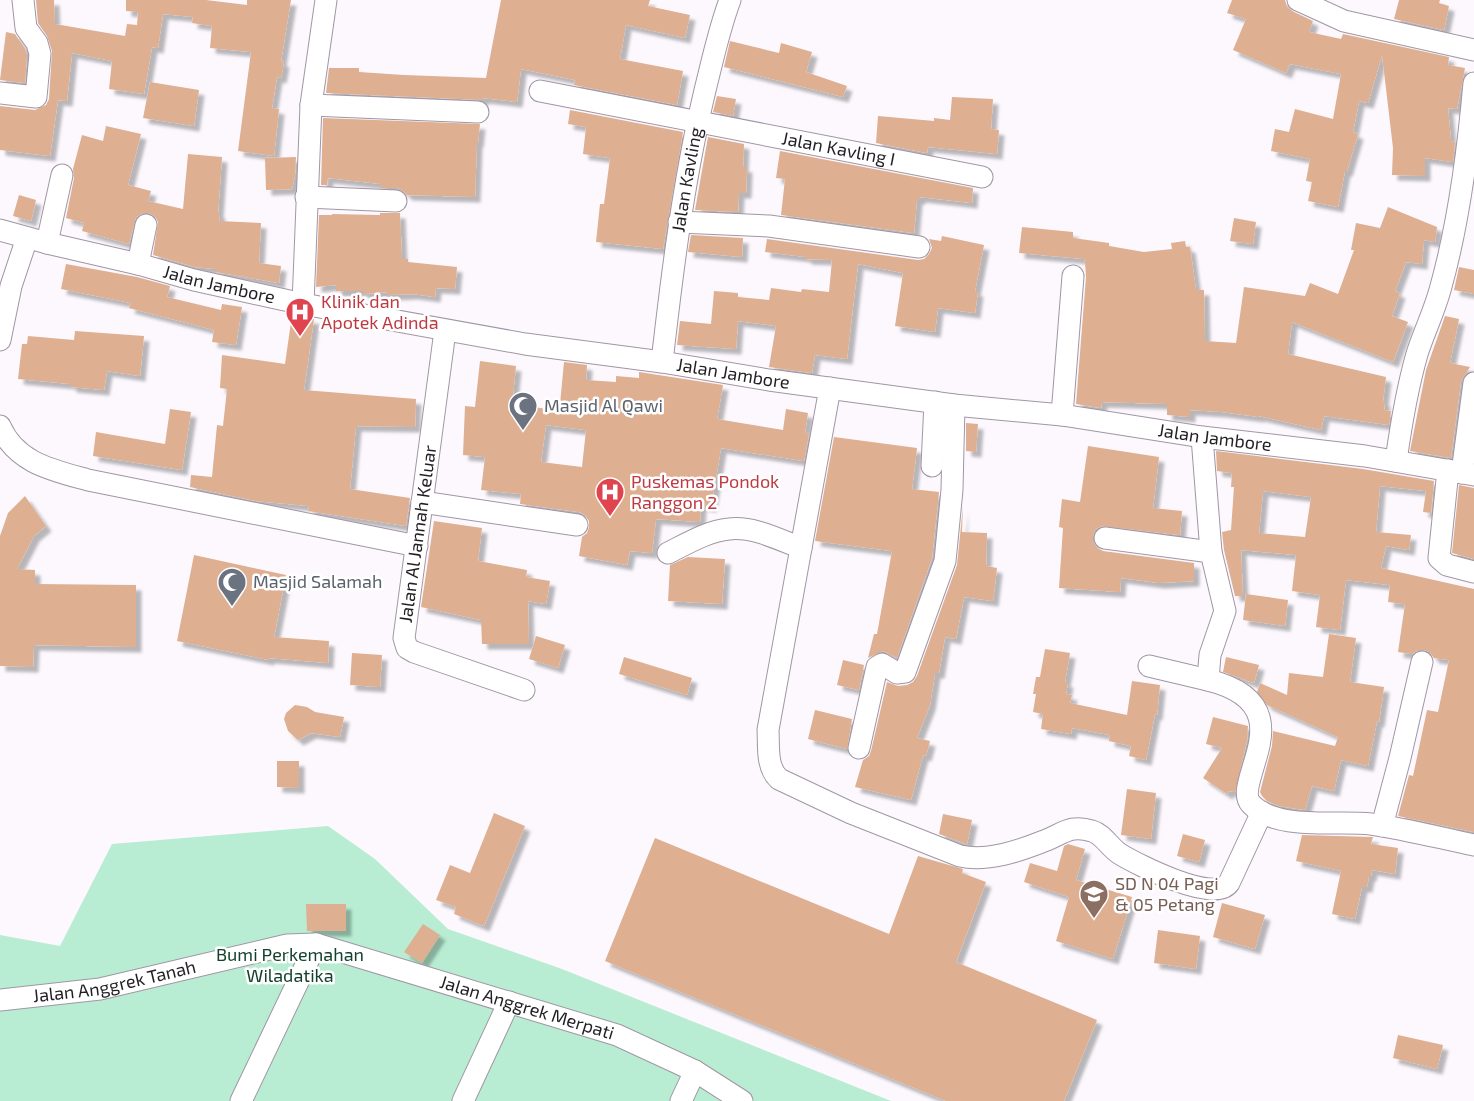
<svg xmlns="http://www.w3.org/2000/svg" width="1474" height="1101" font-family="'Exo 2',sans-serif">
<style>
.green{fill:#b8edd3}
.building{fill:#deaf91;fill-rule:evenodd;filter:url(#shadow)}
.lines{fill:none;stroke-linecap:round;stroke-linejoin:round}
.minor-casing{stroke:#a196a4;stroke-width:23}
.minor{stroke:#fff;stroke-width:21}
.labels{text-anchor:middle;stroke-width:5;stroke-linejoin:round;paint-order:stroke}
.street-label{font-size:18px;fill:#221e23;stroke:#fff}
.health-label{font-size:18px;fill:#be3a42;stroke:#fff;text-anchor:start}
.worship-label{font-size:18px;fill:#5b616d;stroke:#fff;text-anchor:start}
.education-label{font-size:18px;fill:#785e54;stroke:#fff;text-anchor:start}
.park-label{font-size:18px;fill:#14412e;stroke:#fff}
</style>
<defs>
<filter id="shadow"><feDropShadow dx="5.5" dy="5.5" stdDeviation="1.5" flood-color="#0004"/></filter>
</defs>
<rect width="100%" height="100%" fill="#fcf8fe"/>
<path class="green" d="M328,826L375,859L448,929L562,969L891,1101H0V935L60,946L112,844Z"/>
<path class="building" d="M36,0H54L55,24L125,36L127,24L137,25L138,12L126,11V0H206L247,5V0H291L281,61L284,62L281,78L277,77L272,108L279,109L274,156L238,151L251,52L210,48L212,26L192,23L193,17L163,14L158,48L152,47L144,94L109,89L112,61L72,53L67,101L58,100L50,156L0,150V106L35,110L46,105L49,99L52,51L47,36L38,23Z
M501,0H650L648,6L690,15L685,38L626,25L620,59L683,71L677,105L574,85L575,80L521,69L517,102L483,98V100L326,93L329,68H359V72L404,75L486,78Z
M1232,0H1285L1287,7L1292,11L1313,21L1309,32L1341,39L1343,34L1449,57L1448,65L1465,68L1457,109L1448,108L1451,141L1455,142L1453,162L1425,158V176L1392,175L1393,148L1382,55L1368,103L1359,101L1353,132L1358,134L1347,171H1345L1338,207L1308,201L1312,182L1306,181L1310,159L1271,151L1275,129L1289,132L1295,109L1333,119L1341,74L1290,64L1286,73L1233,50L1246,19L1227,13Z
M1399,0H1440L1439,3L1449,6L1444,30L1394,19Z
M6,32L15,34L25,49L27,55L25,83L0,80Z
M730,41L779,53L781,43L812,52L806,72L847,86L843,97L724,67Z
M150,82L199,90L194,126L143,118Z
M717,96L736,99L733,116L713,112Z
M952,97L993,99L991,129L999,130L997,154L928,147L927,153L876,143L878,116L934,121V118L950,120Z
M570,110L683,132L663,249L596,242L600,204H604L610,158L583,154L586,127L568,124Z
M323,118L480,124L478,142H477L475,197L407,195L403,191L397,188H381V184L328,178L327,185H321Z
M106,126L141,134L128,185L151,191L148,201L183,209L188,154L222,157L218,213H220L219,221L261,223L259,263L281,266L279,283L216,272V269L195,267L153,255L158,222L155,216L149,213H143L136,217L129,244L82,231L84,223L66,218L74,178L73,169L82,135L103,141Z
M708,137L744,144L743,167H747L746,193H739L738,212L695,210Z
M780,151L973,188L972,203L920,197V199H917L914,233L781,215L785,179L776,178Z
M296,157L295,175L292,189L266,190L265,158Z
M19,195L36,200L31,221L13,216Z
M1388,207L1437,227L1435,242L1424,240L1422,264L1406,262L1395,291L1400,293L1392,316L1408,322L1393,362L1292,322L1288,354L1386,377L1383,401H1385L1384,410L1391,411L1389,425L1324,416L1321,430L1259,416V417L1222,412L1190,410V417L1167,415V404L1102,402L1101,408L1076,404L1086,277L1085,262L1084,259L1019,253L1022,227L1073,232V238L1109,243V246L1144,252L1172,249L1171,243L1185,241L1186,247H1190L1196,290H1204L1205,341L1236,343L1244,287L1305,296L1310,283L1338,294L1354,250H1351L1356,223L1380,228Z
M380,213H400L402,259H408V262L457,267L455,289L436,288L435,297L413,294L387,295V292L363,294V291H336V285L316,287L319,215H332V214L380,215Z
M1234,218L1256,222L1253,244L1230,241Z
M691,235L743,238L742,257L688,252Z
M942,236L984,245L975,291H978L975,313L938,308L935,332L895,326L903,273L858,264L847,359L815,355L812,373L769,367L776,326L738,321L736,349L677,345L680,321L711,324L714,291L738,293V297L769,300L771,288L801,292L802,289L829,292L832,260L806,259V257L765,252L767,239L918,260L924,259L929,254L932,248L929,239L941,241Z
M66,264L137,277L170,286L167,297L221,310L222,304L242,307L236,345L212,342L214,330L129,308L131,303L61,289Z
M1459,267L1474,270V294L1454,290Z
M292,315L314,319L304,390L416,399L415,427L356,426L350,489L410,498L406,526L308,511L309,506L256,501L190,487L191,475L212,477L217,425L223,426L227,389L220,388L222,355L285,364Z
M1445,316L1459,319L1450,363L1470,367L1461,381L1451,458L1410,451L1426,370Z
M75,331L144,336L140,376L107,371L104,390L71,387V384L18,379L22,344H27L28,336L74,340Z
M480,361L516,366L512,404L555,410V403L560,404L564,362L587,365L586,380L616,382V376L639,378V372L723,385L717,419L783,430L786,409L808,413L805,433L809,434L804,461L721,448L711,507L701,505L700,522L656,519L652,553L630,551L627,565L579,556L582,537L587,533L589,527V521L585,515L579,512L520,504L521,494L481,490L485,457L463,455L465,406L475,407ZM546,425L586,430L582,467L541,462Z
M170,409L191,412L182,470L93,456L96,432L165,444Z
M966,423L978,424L976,452L966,451Z
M834,437L917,448L912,489L939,492L932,558L897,658L883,651L868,658L874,634H877L892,551L815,541Z
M1088,446L1159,457L1153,508L1182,511L1180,535L1101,526L1095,530L1093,536V542L1097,548L1103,551L1194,563V581L1159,583L1121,578L1120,592L1059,588L1063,528L1059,527L1062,499L1080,502Z
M1216,451L1363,469L1434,481L1431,513L1423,512L1426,491L1380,486L1376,532L1411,535L1409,550L1386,546L1381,568L1474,589V832L1398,816L1409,775L1413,776L1427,710L1438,712L1449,660L1434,658L1430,652L1424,650H1418L1412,654L1398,652L1405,604L1388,602L1390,585L1346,580L1340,630L1316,627L1320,595L1292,591L1296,555L1241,550L1243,596H1235L1224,550L1222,532L1231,530L1234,487H1231L1232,473L1217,471ZM1263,491L1311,497L1305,537L1259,533Z
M1459,485L1474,488V559L1452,553Z
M25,496L46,526L34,536L17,569L35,570V584L136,585V647L34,645L33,667L0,666V536L8,513Z
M963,506L962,532L987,533L986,566L997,568L993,601L964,597L956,639L945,637L939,673H935L930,705L917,738L930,741L926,756L923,755L911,800L855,787L863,760L869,756L871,751L887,682L898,686L907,685L913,682L917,676L957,565Z
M434,521L482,528L478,561L527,570L526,577L550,581L546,604L528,601L529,644H482L481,620L421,607Z
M194,555L286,575L274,637L329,641L328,663L269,658V660L177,641Z
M688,557L725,559L722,604L668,601L670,565Z
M1246,594L1288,600L1285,626L1243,620Z
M1329,634L1356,638L1350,682L1384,687L1379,722L1377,721L1368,766L1341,760L1334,791L1312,786L1305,810L1279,806L1267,801L1262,796L1260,792L1272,746L1273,731L1335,746L1338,737L1267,705L1257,692L1260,683L1287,695L1289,673L1323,677Z
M536,636L565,645L558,668L529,659Z
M1045,649L1070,653L1065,682H1068L1066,694L1072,695L1070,703L1127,715L1132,681L1160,685L1157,715L1155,714L1146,760L1129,756L1131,746L1109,741L1110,735L1072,728L1071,734L1041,729L1043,714L1033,712L1036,694H1033L1036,677H1040Z
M352,653L382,655L380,687L350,685Z
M624,657L692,678L687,695L619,674Z
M1226,657L1259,665L1254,683L1223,672Z
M843,660L864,665L859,690L837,685Z
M295,705L307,707L315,712L344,717L340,737L311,733L298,740L288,731L284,719L286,713Z
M815,710L852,719L847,749L808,739Z
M1213,717L1248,726L1247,741L1235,792L1229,791L1227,794L1203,778L1222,748L1206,744Z
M277,761H299V788L277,787Z
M1127,789L1156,793L1151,839L1121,835Z
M494,813L525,826L484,926L454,914L456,907L436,900L450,865L470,873Z
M943,814L972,820L967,844L939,834Z
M1183,834L1205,840L1199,862L1177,856Z
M1302,835L1373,837L1371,844L1398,848L1395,874L1372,870L1371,876H1369L1367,887H1362L1355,919L1332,914L1341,871L1296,861Z
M655,838L889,934L918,856L963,869L962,873L986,882L956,962L1097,1020L1064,1101H946L605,961Z
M1068,844L1085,849L1076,880L1132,897L1113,959L1056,941L1069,897L1024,882L1030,863L1057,871L1064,846Z
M1222,903L1265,915L1255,949L1213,937Z
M306,904H346V931H307Z
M423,924L440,935L422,963L404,952Z
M1158,930L1200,936L1196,969L1154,963Z
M1398,1035L1443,1045L1437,1069L1393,1058Z"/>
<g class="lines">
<g class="minor-casing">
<g id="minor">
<path d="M1298,0L1344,21L1474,50"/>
<path id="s1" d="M540,91L982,177"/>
<path d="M0,93L36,97L40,54L37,43L26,28L23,0"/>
<path d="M311,105L478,112"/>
<path d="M306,197L396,201"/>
<path d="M679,222L769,226L919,247"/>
<path id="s2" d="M0,230L47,243L138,264L194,280L303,304L525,344L662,362L769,380L954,405L1062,415L1202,437L1365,456L1474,475"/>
<path d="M47,243L62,175"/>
<path d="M138,264L146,225"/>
<path d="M303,304L311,105L326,0"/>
<path d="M445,331L404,638L407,648L414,652L524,690"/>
<path d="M0,340L11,286L27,238"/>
<path id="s3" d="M662,362C673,265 685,169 709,74C715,49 721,24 730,0"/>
<path d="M830,388L768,730C769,746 766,767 779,779L851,813L960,856C987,862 1019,851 1044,841C1063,834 1070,824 1092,831C1103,834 1110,848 1120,854C1138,865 1215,904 1229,883L1262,812"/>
<path d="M1062,415L1073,276"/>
<path d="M0,426C16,463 52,470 88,480L417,546"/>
<path d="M1202,437L1211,552L1225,611L1210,655L1208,680C1309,705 1230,782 1251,804C1276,831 1337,820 1371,824C1405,829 1440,838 1474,845"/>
<path d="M1396,461C1401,425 1407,389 1417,354C1424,332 1434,312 1440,290C1459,223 1468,152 1474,83"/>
<path d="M932,466L935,402"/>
<path d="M1448,470L1439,558L1447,565L1474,572"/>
<path d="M1462,473L1474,383"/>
<path d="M422,502L577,525"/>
<path d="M1105,538L1211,552"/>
<path d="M668,553C688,543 708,531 729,529C753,526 780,540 801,548"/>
<path d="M1149,666L1208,680"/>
<path d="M859,748L877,667L882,664L897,673L905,672L945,561L952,490L954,405"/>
<path d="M1382,826L1400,758L1422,662"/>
<path id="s4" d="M0,1000L100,989L287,945L316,944L617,1035L695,1071L742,1101"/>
<path d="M241,1101L316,944"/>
<path d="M463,1101L509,1002"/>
<path d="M681,1101L695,1071"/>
</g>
</g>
<use href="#minor" class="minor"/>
</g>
<defs>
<g id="hospital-pin" transform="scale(1.5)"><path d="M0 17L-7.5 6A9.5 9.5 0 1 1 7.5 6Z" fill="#e0444e" stroke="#fff"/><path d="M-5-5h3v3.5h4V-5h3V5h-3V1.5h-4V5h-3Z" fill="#fff"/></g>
<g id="mosque-pin" transform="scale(1.5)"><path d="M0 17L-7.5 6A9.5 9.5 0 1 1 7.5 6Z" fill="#6b7280" stroke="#fff"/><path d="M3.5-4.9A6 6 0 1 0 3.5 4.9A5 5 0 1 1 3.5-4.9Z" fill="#fff"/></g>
<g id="school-pin" transform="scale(1.5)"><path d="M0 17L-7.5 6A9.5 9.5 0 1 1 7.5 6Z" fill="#8d6e63" stroke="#fff"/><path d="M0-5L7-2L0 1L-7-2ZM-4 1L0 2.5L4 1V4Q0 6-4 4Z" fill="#fff"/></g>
</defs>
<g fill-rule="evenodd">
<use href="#hospital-pin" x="300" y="312"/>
<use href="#mosque-pin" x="523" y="406"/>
<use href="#hospital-pin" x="610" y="492"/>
<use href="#mosque-pin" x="232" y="582"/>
<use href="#school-pin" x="1094" y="894"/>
</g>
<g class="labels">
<g class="street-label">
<text dy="6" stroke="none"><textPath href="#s1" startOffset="304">Jalan Kavling I</textPath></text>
<text dy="6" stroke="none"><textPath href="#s3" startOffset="184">Jalan Kavling</textPath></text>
<text dy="6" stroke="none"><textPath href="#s2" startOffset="226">Jalan Jambore</textPath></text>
<text dy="6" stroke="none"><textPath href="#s2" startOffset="748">Jalan Jambore</textPath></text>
<text dy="6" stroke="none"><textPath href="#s2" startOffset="1234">Jalan Jambore</textPath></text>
<text transform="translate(418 534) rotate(-82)" y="6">Jalan Al Jannah Keluar</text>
<text dy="6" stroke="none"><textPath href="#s4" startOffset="116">Jalan Anggrek Tanah</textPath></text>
<text dy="6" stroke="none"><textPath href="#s4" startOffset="542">Jalan Anggrek Merpati</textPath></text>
</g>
<g class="health-label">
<text x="321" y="308">Klinik dan<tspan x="321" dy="21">Apotek Adinda</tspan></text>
<text x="631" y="488">Puskemas Pondok<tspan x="631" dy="21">Ranggon 2</tspan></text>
</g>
<g class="worship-label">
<text x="544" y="412">Masjid Al Qawi</text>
<text x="253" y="588">Masjid Salamah</text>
</g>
<g class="education-label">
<text x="1115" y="890">SD N 04 Pagi<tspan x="1115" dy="21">&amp; 05 Petang</tspan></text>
</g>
<g class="park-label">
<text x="290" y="961">Bumi Perkemahan<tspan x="290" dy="21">Wiladatika</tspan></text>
</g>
</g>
</svg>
